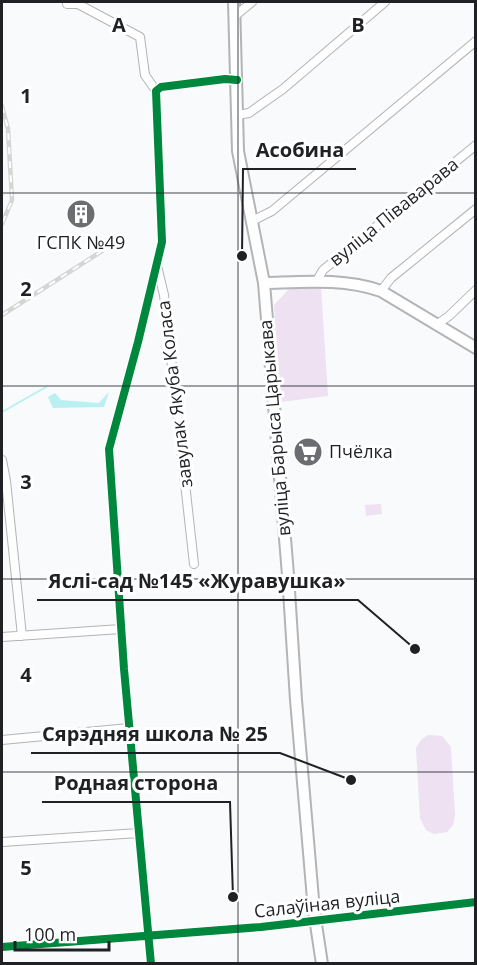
<svg xmlns="http://www.w3.org/2000/svg" width="477" height="965" font-family="'Open Sans',sans-serif">
<style>
.green{fill:#ede1f2}
.water{fill:#baf0f2}
.lines{fill:none;stroke-linecap:round;stroke-linejoin:round}
.stream{stroke:#baf0f2;stroke-width:2}
.street-casing{stroke:#b2b4b6;stroke-width:10}
.secondary-casing{stroke:#b2b4b6;stroke-width:14}
.street{stroke:#fefeff;stroke-width:8}
.secondary{stroke:#fefeff;stroke-width:10}
.rail-casing{stroke:#d4d5d5;stroke-width:4.5}
.rail{stroke:#fff;stroke-width:2;stroke-dasharray:7;stroke-linecap:butt}
.cycleway-casing{stroke:#fff;stroke-width:11}
.cycleway{stroke:#00873e;stroke-width:8}
.grid{fill:none;stroke:#1f2124;stroke-width:1.5;stroke-opacity:0.55}
.labels{text-anchor:middle;stroke-width:6;stroke-linejoin:round;paint-order:stroke}
.street-label{font-size:18px;fill:#1f2124;stroke:#fff}
.poi-label{font-size:18px;fill:#1f2124;stroke:#fff}
.grid-label{font-size:20px;text-anchor:middle;font-weight:bold;fill:#1f2124;stroke:#fff;stroke-width:6;stroke-linejoin:round;paint-order:stroke}
.leader{fill:none;stroke:#1f2124;stroke-width:2}
.callout-dot{fill:#1f2124;stroke:#fff;stroke-width:2}
.callout-label{font-size:20px;text-anchor:middle;font-weight:bold;fill:#1f2124;stroke:#fff;stroke-width:6;stroke-linejoin:round;paint-order:stroke}
</style>
<rect width="100%" height="100%" fill="#f8fafc"/>
<path class="green" d="M321,288L328,396L281,402L274,305L289,289Z
M381,504L382,514L366,516L365,505Z
M428,735L442,736L451,747L455,816L453,825L447,832L434,834L426,830L420,818L416,748L421,740Z"/>
<path class="water" d="M109,392L104,407L53,408L48,397L55,393L61,400L99,403Z"/>
<g class="lines">
<path class="stream" d="M2,412L46,387"/>
<g class="street-casing">
<path id="street" d="M67,4H78L140,37L145,75L156,91
M235,16L252,2
M238,115L249,113L283,89L385,2
M252,221L272,211L476,41
M157,266L164,295L194,564
M316,282L323,270L476,145
M381,291L391,278L476,209
M436,325L449,316L476,290
M2,460L6,481L22,636
M2,637L121,629
M2,740L129,728
M2,842L139,833
M2,947L261,927L476,902
M151,964L124,669L109,449L138,342L162,242L156,91L161,87L225,79L237,80"/>
</g>
<g class="secondary-casing">
<path id="secondary" d="M234,2L238,151L264,283L288,575L296,700L314,911L322,964
M264,283C303,282 343,278 381,291L476,348"/>
</g>
<use href="#street" class="street"/>
<use href="#secondary" class="secondary"/>
<g class="rail-casing">
<path id="rail" d="M2,106L8,129L12,200L2,224
M2,315L102,251"/>
</g>
<use href="#rail" class="rail"/>
<g class="cycleway-casing">
<path id="cycleway" d="M2,947L261,927L476,902
M151,964L124,669L109,449L138,342L162,242L156,91L161,87L225,79L237,80"/>
</g>
<use href="#cycleway" class="cycleway"/>
</g>
<path class="grid" d="M238,2V964M2,193H476M2,386H476M2,579H476M2,772H476"/>
<defs>
<g id="building-disc" transform="scale(1.5)"><circle r="9.5" fill="#6b6d70" stroke="#fff"/><path d="M-4-6H4V6H1V3H-1V6H-4ZM-2.5-4.3h1.7v1.8h-1.7ZM.8-4.3h1.7v1.8H.8ZM-2.5-1h1.7V.8h-1.7ZM.8-1h1.7V.8H.8Z" fill="#fff"/></g>
<g id="supermarket-disc" transform="scale(1.5)"><circle r="9.5" fill="#6b6d70" stroke="#fff"/><path d="M-6-5.5h2.5l.6 2H6L4.5 2H-2.5L-4.4-4H-6ZM-1.5 3.2a1.3 1.3 0 1 0 .1 0ZM3 3.2a1.3 1.3 0 1 0 .1 0Z" fill="#fff"/></g>
</defs>
<g fill-rule="evenodd">
<use href="#building-disc" x="81" y="214"/>
<use href="#supermarket-disc" x="308" y="452"/>
</g>
<g class="labels">
<g class="street-label">
<text transform="translate(394 212) rotate(-39)" y="6">вуліца Піваварава</text>
<text transform="translate(175 394) rotate(-97)" y="6">завулак Якуба Коласа</text>
<text transform="translate(275 428) rotate(-95)" y="6">вуліца Барыса Царыкава</text>
<text transform="translate(327 904) rotate(-6)" y="6">Салаўіная вуліца</text>
</g>
<g class="poi-label">
<text x="81" y="249">ГСПК №49</text>
<text x="329" y="458" text-anchor="start">Пчёлка</text>
</g>
</g>
<g class="grid-label">
<text x="119" y="32">A</text>
<text x="358" y="32">B</text>
<text x="26" y="103">1</text>
<text x="26" y="296">2</text>
<text x="26" y="489">3</text>
<text x="26" y="682">4</text>
<text x="26" y="875">5</text>
</g>
<path class="leader" d="M242 256L243 169H356M415 649L358 600H37M351 780L280 753H31M233 897L230 802H42"/>
<g class="callout-dot">
<circle cx="242" cy="256" r="6"/>
<circle cx="415" cy="649" r="6"/>
<circle cx="351" cy="780" r="6"/>
<circle cx="233" cy="897" r="6"/>
</g>
<g class="callout-label">
<text x="300" y="157">Асобина</text>
<text x="197" y="588">Яслі-сад №145 «Журавушка»</text>
<text x="155" y="741">Сярэдняя школа № 25</text>
<text x="136" y="790">Родная сторона</text>
</g>
<rect width="477" height="965" fill="none" stroke="#1f2124" stroke-width="6"/>
<path d="M15 941v9h94v-9" fill="none" stroke="#1f2124" stroke-width="3"/>
<text x="24" y="941" font-size="18" fill="#1f2124" stroke="#ffffff" stroke-width="4.5" paint-order="stroke">100 m</text>
</svg>
